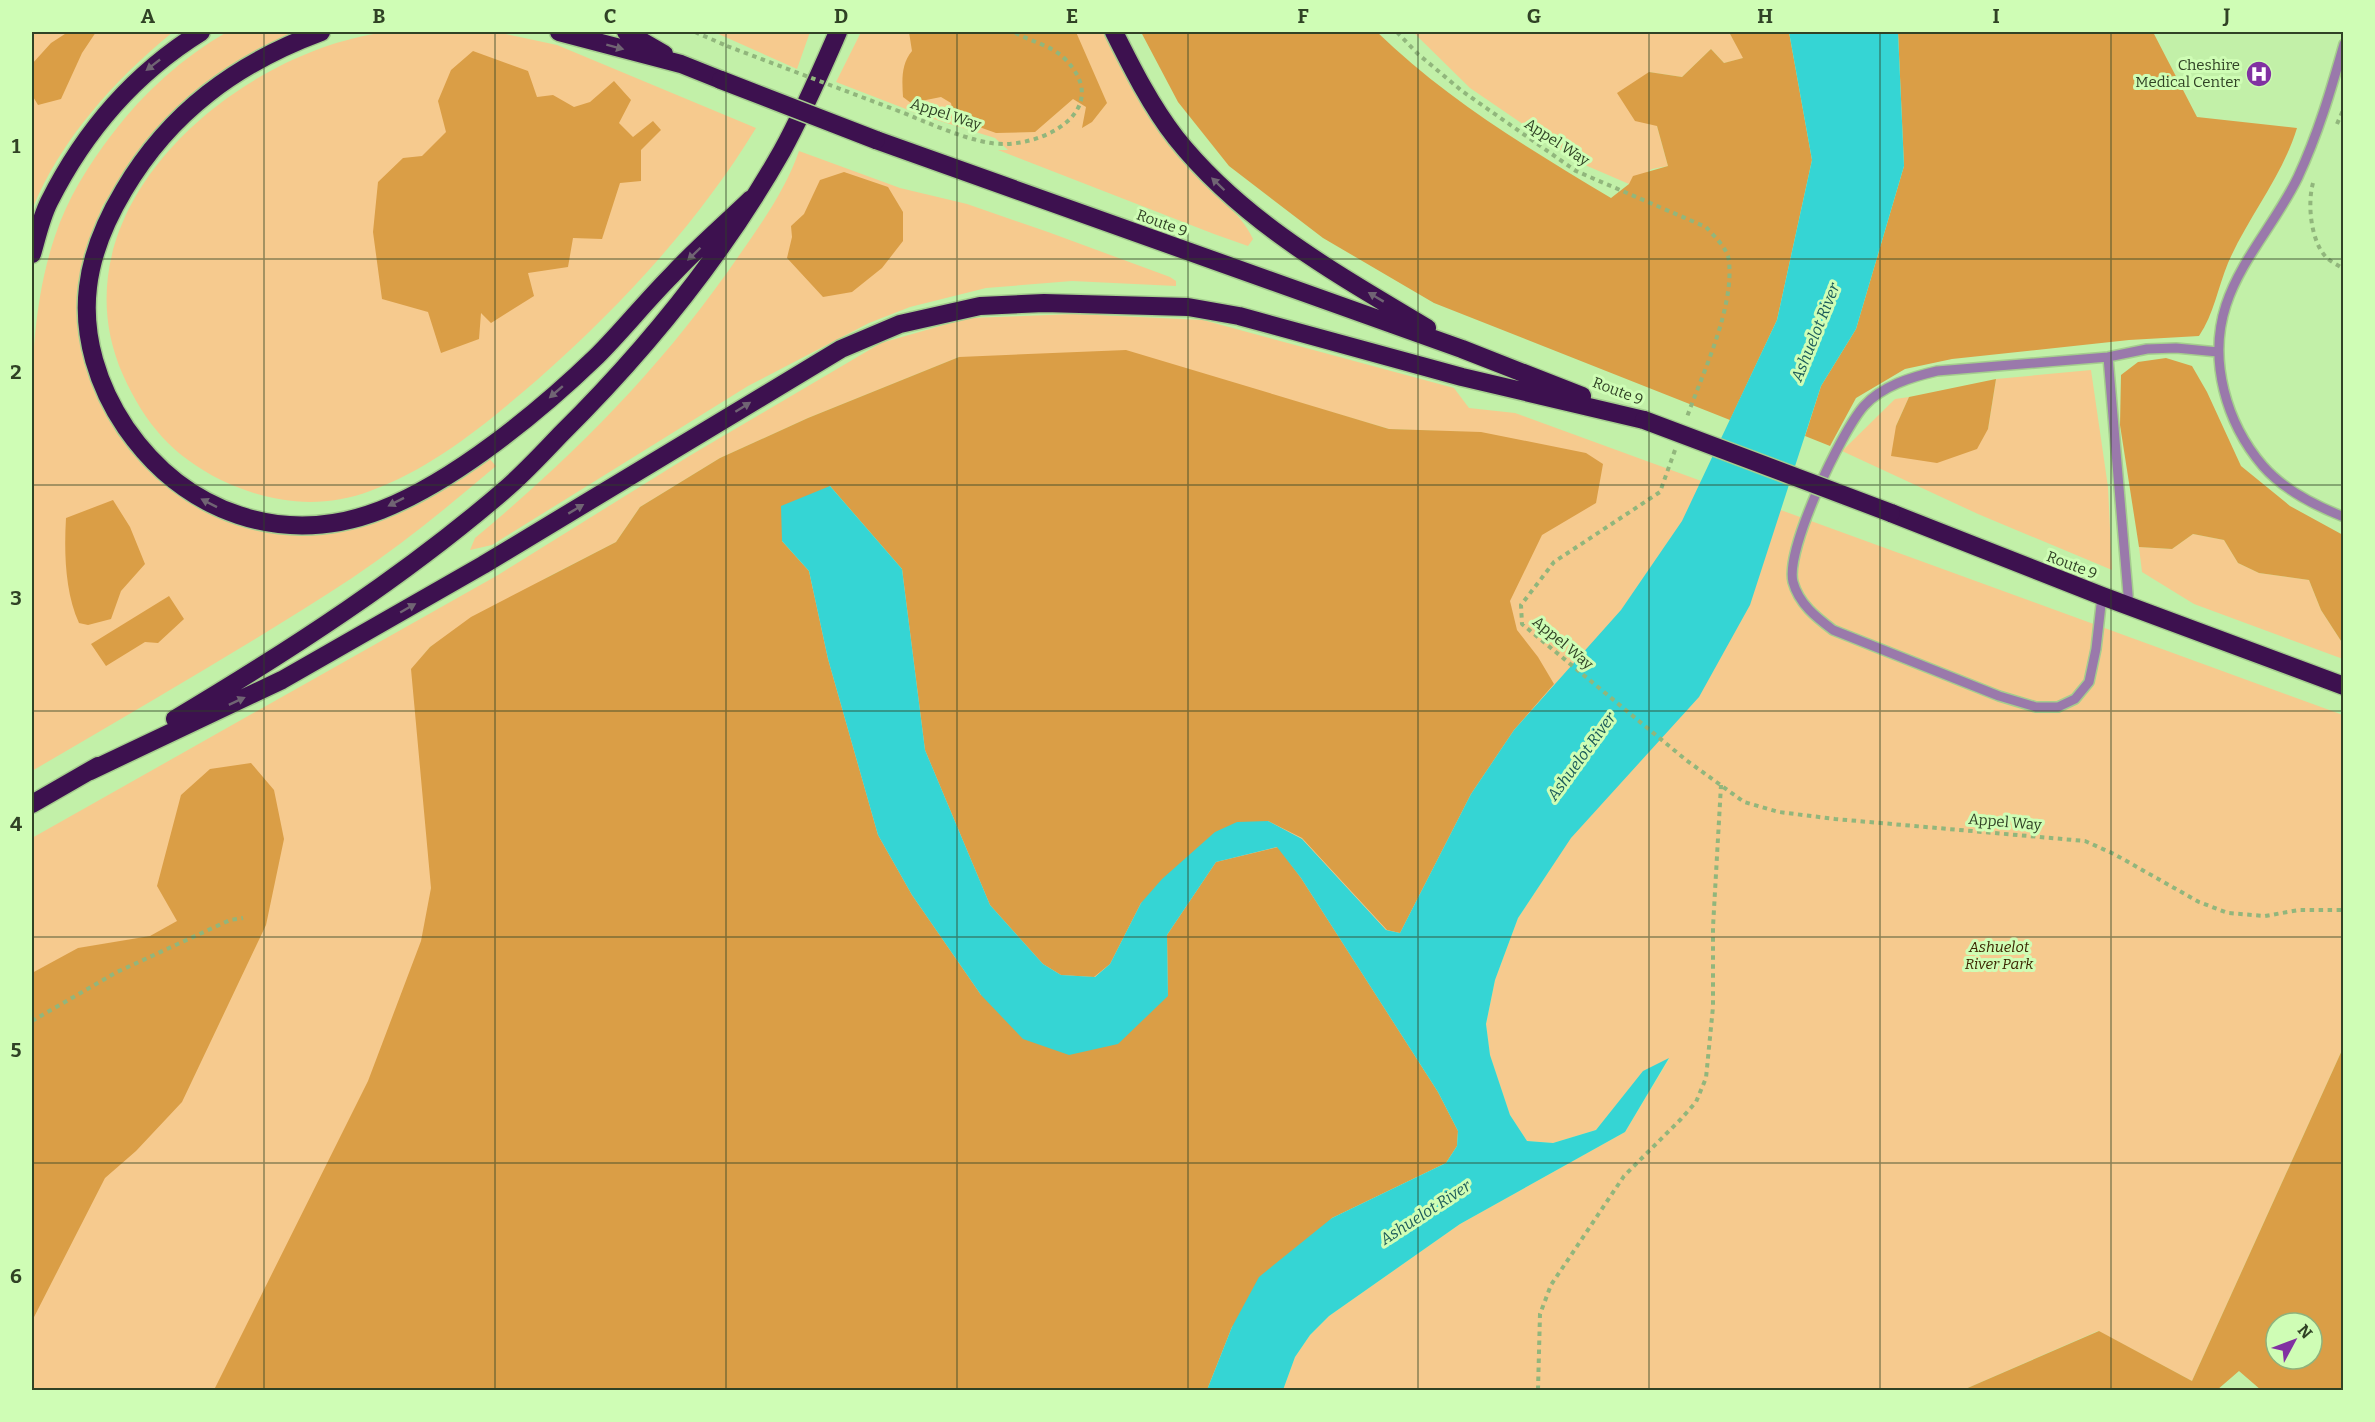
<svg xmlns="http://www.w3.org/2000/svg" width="2375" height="1422" font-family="Bitter,serif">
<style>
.green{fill:#f6ca8e;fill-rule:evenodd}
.forest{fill:#da9e46;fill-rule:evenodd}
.water{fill:#35d5d4}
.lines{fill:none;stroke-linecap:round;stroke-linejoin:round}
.lane-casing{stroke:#a5cd8e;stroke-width:12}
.highway-casing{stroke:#a5cd8e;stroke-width:21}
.path{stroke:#91b67c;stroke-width:4;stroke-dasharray:4.5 4.5;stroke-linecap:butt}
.lane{stroke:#9a79ab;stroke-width:9}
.highway{stroke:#3d114f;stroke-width:18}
.highway-bridge-casing{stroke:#a5cd8e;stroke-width:21;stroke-linecap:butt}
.path-bridge{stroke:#91b67c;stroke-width:4;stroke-dasharray:4.5 4.5;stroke-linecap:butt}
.highway-bridge{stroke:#3d114f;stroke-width:18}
.oneway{fill:#706473}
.grid{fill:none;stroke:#304225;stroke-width:1.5;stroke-opacity:0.55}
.labels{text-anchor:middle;stroke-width:6;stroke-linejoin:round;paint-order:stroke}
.poi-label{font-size:15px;fill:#304225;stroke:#cffdb5;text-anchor:end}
.street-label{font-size:15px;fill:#304225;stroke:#cffdb5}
.park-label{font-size:15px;font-style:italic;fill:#3c2500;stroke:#cffdb5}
.water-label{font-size:16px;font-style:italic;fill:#1c5b5a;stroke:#cffdb5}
.neatline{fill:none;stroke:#304225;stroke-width:2}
.grid-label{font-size:20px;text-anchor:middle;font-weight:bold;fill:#304225}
</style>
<rect width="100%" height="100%" fill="#c2f0a8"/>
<path class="green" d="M32,32H173C115,79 60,140 32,210Z
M227,32H299L256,51L214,78L172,114L137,153L102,207L87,248L81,289L105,408L230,517L335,528L487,456L496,466C450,505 403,544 352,578C248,646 139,708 32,771C32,683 32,595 32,507C32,417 26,322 55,236C67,199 89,164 113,133C144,92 182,58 227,32Z
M386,32H496L557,45L756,128C698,223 620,307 537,380C487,423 433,468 370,491C319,510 269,503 221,480C173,456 145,424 123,375C50,209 235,52 386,32Z
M714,32H810L797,69Z
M861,32H1107C1131,81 1155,127 1191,170C1211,194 1240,210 1253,239L1248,246L1214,234L998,150H1008L995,138L924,116L836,82Z
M1413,32H1729L1744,58L1724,63L1711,49L1682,77L1649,72L1657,126L1668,166L1652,169L1629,184L1578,162L1470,88Z
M799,151L900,188L967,204L1048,232L1170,277L1176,281V286L1072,281L986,288L910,307L869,323L748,386L492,545L470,550L475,538C578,452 662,367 738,257C761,224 786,189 799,151Z
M1075,314L1203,320L1454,388L1469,408L1515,413L2343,715V1048L2192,1381L2098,1331L1963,1390H1283L1295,1357L1310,1335L1329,1316L1460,1224L1625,1132L1669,1059L1643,1072L1596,1130L1553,1143L1527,1141L1510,1115L1490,1055L1486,1024L1495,980L1518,918L1559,856L1232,1327L1207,1390H32V838L498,575L691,455L881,343L968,318ZM959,357L1270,394L1389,429L1463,432L1364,483L413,668L430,647L548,577L616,542L640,507L720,458L808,418Z
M2091,370L2108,487L2112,570L1978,514L1842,451L1895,399L1909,397L1896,426L1988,429L1996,379Z
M2193,534L2224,540L2238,563L2259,573L2309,580L2321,610L2343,644V659L2194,604L2142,572L2139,547L2172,549Z"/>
<path class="forest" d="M68,32H96L82,53L61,99L38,105L32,95V64L51,43Z
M909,32H1076L1107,103L1092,122L1082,128L1086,107L1073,99L1035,132L996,133L954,118L951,103L941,97L911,103L903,97C902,80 901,64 912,51Z
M1141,32H1377C1446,99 1529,149 1611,198L1629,184L1633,176L1668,166L1657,126L1635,121L1617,93L1649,72L1682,77L1711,49L1724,63L1743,58L1729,32H1789L1812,160L1777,320L1730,420L1434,303L1323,238L1229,166L1178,102Z
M1898,32H2153L2197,117L2297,128C2282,177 2248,217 2228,263C2218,287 2214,314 2199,336L2129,340L1952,359L1905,369L1856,398L1830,446L1805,436L1821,386L1856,329L1904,166Z
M473,51L528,71L537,97L553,95L574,107L590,102L614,81L631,100L619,123L633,137L653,121L661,130L641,150V181L620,183L602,239L573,238L568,267L528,273L534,296L491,323L481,313L479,339L441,353L428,312L382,299L373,232L378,182L403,158L422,156L446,132L438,101L451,70Z
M844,172L888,187L903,212V241L882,268L852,292L823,297L787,258L792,237L791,226L804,214L820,180Z
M1126,350L1389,429L1481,432L1586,453L1603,464L1596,503L1542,535L1510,601L1517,630L1538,657L1554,684L1514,730L1471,794L1400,933L1387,930L1302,838L1268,821L1141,903L1110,964L1094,977L1061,975L1043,964L990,905L925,750L902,569L830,486L782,541L809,571L828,659L878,835L912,895L981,995L1168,996L1167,935L1216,862L1278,847L1301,878L1438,1092L1458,1131L1457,1146L1446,1163L1332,1218L1232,1327L1207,1390H214L368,1081L421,941L431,888L411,669L430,647L471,617L616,542L640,507L720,458L808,418L959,357Z
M2166,358L2192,366L2207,392L2241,466L2290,506L2343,535V644L2321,610L2309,580L2259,573L2238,563L2224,540L2193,534L2172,549L2139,547L2120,425L2121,375L2138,362Z
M1996,379L1988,429L1977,449L1937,463L1891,456L1896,426L1909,397Z
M113,500L130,527L145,564L121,591L111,619L88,625L79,623C65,592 64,552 66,518Z
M169,596L184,619L158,643L145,642L106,666L91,644Z
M251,763L274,790L284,839L266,925L182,1102L136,1151L105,1178L32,1321V973L78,948L150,936L177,921L157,886L181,795L210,769Z
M2343,1048V1390H2261L2239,1371L2217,1390H1963L2099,1331L2192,1381ZM2276,1323H2312V1359H2276Z"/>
<path class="water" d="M1789,32H1898L1904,166L1856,329L1821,386L1750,605L1699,697L1571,838L1518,918L1495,980L1486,1024L1490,1055L1510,1115L1527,1141L1553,1143L1596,1130L1643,1071L1669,1058L1625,1132L1460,1224L1329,1316L1310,1335L1295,1357L1283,1390H1207L1232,1327L1259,1277L1332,1218L1446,1163L1457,1146L1458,1131L1438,1092L1301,878L1277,847L1216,862L1167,935L1168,996L1118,1044L1069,1055L1023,1039L981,995L912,895L878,835L828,659L809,571L782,541L781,506L830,486L902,569L925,750L990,905L1043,964L1061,975L1095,977L1110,964L1141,903L1162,879L1215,832L1237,822L1268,821L1302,839L1386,930L1400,933L1471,794L1514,730L1621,610L1682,521L1777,320L1812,160Z"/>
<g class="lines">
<g class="lane-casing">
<path id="lane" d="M2344,44C2331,90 2318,134 2298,177C2277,221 2241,259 2226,305C2208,360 2226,423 2263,466C2283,489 2316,506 2344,517
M2108,357L2129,606
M2102,596L2096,649L2089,682L2075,699L2058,707H2036L1999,696L1833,630C1816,617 1799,604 1793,582C1785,550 1841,432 1864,406C1882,386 1911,377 1937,371L2108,357L2147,349L2176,348L2218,352"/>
</g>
<g class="highway-casing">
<path id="highway" d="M321,32C237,63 170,112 124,190C106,220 92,252 88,287C82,336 98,387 126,428C185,513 283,548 381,510C455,481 540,411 597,356C623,330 646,301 672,275C697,248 725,224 751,199
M559,32L681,64L721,80
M626,32L664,54
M1114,32C1132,68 1151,106 1176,138C1243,222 1337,274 1427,328
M876,140L1462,349L1582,396
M32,254C37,237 41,218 49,202C84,132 135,73 201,32
M1891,513L2102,596L2344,686
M175,719C289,651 408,574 508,487C526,471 543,453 560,435C645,351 723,255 782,151C803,113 821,71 838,32
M90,771L282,680L483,565L841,349L900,324L980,306L1044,303L1188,307L1239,316L1462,377L1644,420
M32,804L98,766"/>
</g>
<path class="path" d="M695,32L727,46
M1397,32L1418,54L1462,91L1576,171L1706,227C1714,236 1728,249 1729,261C1734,309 1703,372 1687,417
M896,110C925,121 974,145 1005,144C1053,143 1113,105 1063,57C1050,45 1029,41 1014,32
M2337,124L2344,108
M2313,183C2307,204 2311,243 2327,258C2331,262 2338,265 2344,269
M1675,450L1660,492L1554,562L1521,605L1522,624L1686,760L1744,802L1779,812L1835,819L2085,841L2114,854L2199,902L2228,913L2265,916L2299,910H2344
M32,1021L117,972L230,920L243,918
M1538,1390L1540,1314L1551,1285L1624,1176L1681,1119L1696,1102L1706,1078L1713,1007V927L1721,785"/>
<use href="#lane" class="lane"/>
<use href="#highway" class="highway"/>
<g class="highway-bridge-casing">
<path id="highway-bridge" d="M721,80L876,140
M1644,420L1891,513"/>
</g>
<path class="path-bridge" d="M727,46L896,110"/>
<use href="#highway-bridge" class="highway-bridge"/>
</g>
<defs><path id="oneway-solid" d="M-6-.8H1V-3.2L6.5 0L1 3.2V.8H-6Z" transform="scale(1.5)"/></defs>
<g class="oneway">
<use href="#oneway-solid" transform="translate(615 47) rotate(15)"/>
<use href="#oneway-solid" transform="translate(153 65) rotate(142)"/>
<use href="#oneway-solid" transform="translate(1218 184) rotate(-136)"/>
<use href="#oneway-solid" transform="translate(694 254) rotate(136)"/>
<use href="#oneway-solid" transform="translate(1376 297) rotate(-149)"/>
<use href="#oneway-solid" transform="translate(556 392) rotate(139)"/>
<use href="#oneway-solid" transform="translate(743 407) rotate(-32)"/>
<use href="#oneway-solid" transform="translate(396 502) rotate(153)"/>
<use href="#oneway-solid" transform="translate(209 503) rotate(-153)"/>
<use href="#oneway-solid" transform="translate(576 509) rotate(-31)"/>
<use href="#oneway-solid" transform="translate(408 608) rotate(-30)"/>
<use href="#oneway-solid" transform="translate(237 701) rotate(-25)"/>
</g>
<path class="grid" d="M264,32V1390M495,32V1390M726,32V1390M957,32V1390M1188,32V1390M1418,32V1390M1649,32V1390M1880,32V1390M2111,32V1390M32,259H2344M32,485H2344M32,711H2344M32,937H2344M32,1163H2344"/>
<defs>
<g id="hospital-disc" transform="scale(1.35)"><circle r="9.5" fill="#8131a2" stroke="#cffdb5"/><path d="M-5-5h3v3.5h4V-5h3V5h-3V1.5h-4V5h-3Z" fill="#fff"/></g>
</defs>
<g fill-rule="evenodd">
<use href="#hospital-disc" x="2259" y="74"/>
</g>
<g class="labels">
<g class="poi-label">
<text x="2240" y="70">Cheshire<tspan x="2240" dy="17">Medical Center</tspan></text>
</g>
<g class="street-label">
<text transform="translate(946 114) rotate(18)" y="5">Appel Way</text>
<text transform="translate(1557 142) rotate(33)" y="5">Appel Way</text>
<text transform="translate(1162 223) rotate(20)" y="5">Route 9</text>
<text transform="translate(1618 391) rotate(21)" y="5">Route 9</text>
<text transform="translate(2072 565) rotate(21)" y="5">Route 9</text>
<text transform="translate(1563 643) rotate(40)" y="5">Appel Way</text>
<text transform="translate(2005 822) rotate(5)" y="5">Appel Way</text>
</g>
<g class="park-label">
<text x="1999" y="952">Ashuelot<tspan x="1999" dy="17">River Park</tspan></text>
</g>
<g class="water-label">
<text transform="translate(1815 332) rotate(-68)" y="6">Ashuelot River</text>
<text transform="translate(1581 756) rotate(-54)" y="6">Ashuelot River</text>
<text transform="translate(1425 1212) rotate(-33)" y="6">Ashuelot River</text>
</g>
</g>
<rect width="2375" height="1422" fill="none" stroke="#cffdb5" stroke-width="66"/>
<g transform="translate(2294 1341) rotate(49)"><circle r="28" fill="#cffdb5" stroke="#8fb27b" stroke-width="1.5"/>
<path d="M0-4.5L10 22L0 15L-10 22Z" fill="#8131a2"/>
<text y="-9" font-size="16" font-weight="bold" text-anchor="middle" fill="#304225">N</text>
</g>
<rect x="33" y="33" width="2309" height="1356" class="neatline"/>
<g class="grid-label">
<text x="148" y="23">A</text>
<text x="379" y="23">B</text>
<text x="610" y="23">C</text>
<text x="841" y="23">D</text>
<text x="1072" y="23">E</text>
<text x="1303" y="23">F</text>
<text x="1534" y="23">G</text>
<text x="1765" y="23">H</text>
<text x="1996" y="23">I</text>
<text x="2227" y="23">J</text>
<text x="16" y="153">1</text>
<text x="16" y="379">2</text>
<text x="16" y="605">3</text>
<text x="16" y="831">4</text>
<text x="16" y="1057">5</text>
<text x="16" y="1283">6</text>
</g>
</svg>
